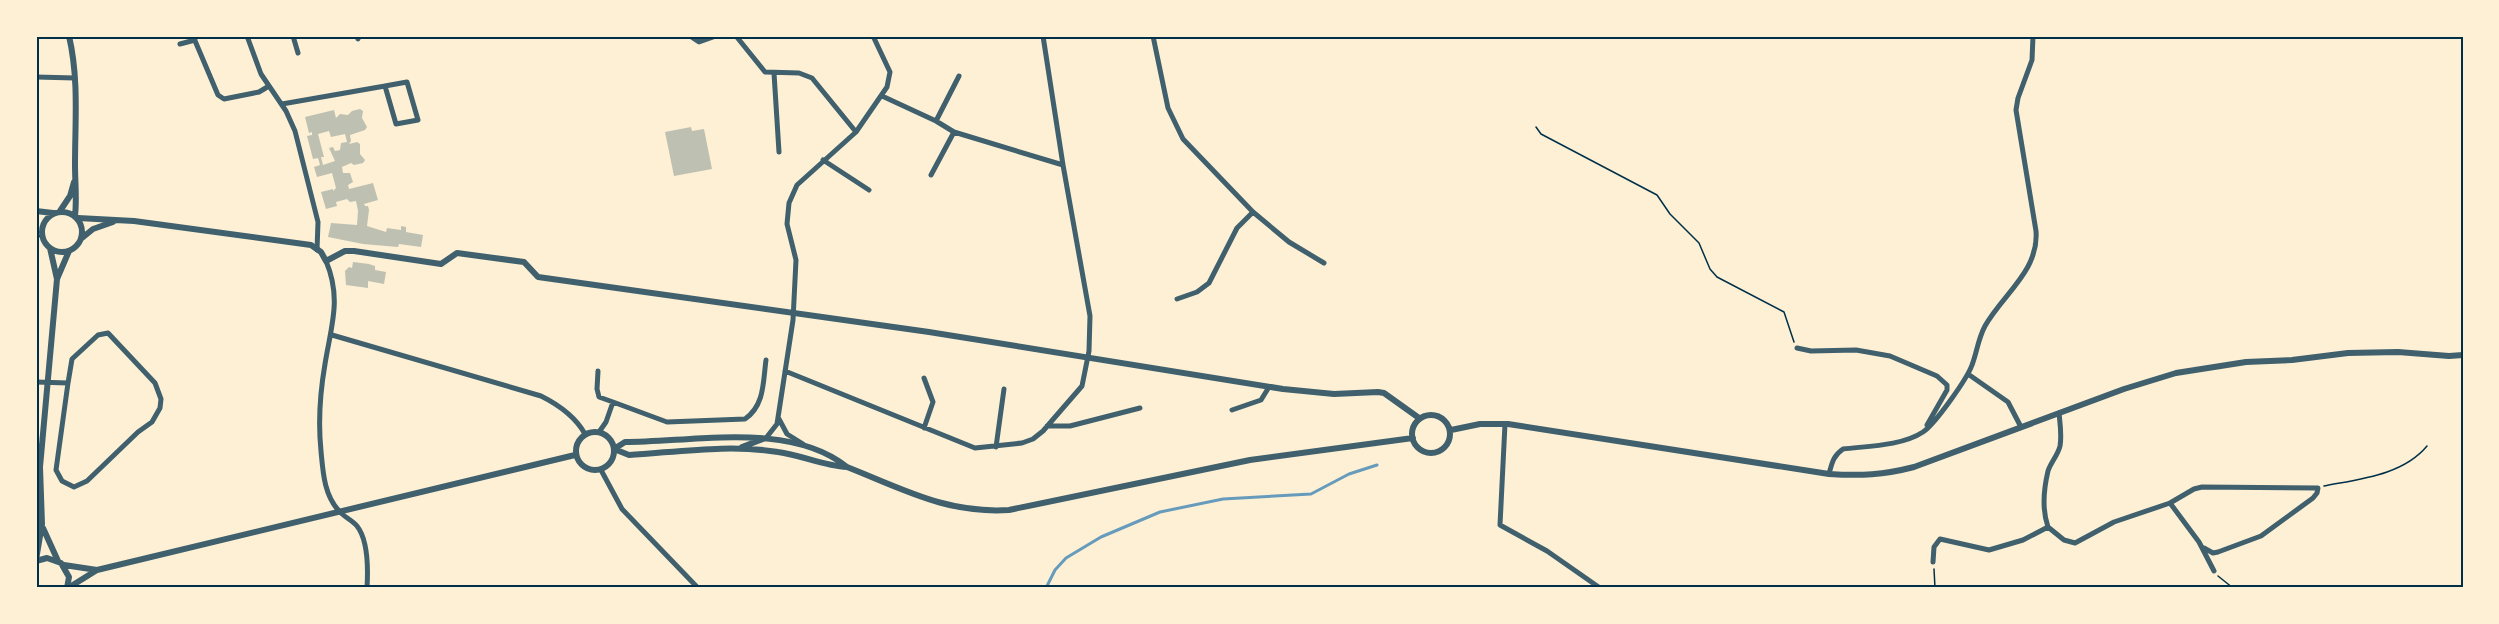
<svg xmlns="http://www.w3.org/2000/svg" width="2499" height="624" font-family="'Playfair Display',serif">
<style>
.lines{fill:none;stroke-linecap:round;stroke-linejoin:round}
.stream{stroke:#669bbc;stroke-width:3}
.building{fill:#bec0b2;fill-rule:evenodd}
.path{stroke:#003049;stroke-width:1.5}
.minor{stroke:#3f606c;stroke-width:5}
.tertiary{stroke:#3f606c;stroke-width:6}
.neatline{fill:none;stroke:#003049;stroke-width:2}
</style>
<rect width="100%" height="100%" fill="#fdf0d5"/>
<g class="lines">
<path class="stream" d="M1046,588L1055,570L1066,558L1101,537L1160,512L1223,499L1311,494L1349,474L1377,465"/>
</g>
<path class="building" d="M360,109L363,111L362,118L367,127L365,130L350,135L351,141L349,144L357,142L360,144V154L365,160L363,163L354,165L351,163L342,167L343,173H350L353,182L348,185L349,189L373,183L378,200L364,204L365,206H368L369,210L367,226L386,232L387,228L401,230V226L406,227V232L423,235L421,247L399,244L398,247L363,244L328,237L331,223L357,225L358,211L356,201L350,202L347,199L336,202L337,206L326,209L321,192L333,189V191L336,188L332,173L317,177L314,167L320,165L318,158L313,159L307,136L312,135V132L309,133L305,117L334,110L336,118L340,114L348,115L352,111ZM329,131L331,137L345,134L347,142L341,143L340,150L335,151L333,147L329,148L335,161L323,165L321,157H324L318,134Z
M691,127L692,131L704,129L712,169L674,176L665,132Z
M353,262L369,264L375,266V270L386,272L384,284L368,281V288L346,285L345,271L349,267L352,268Z"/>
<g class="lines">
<path class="path" d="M1536,127L1541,134L1657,195L1670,214L1699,243L1710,269L1717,277L1784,312L1794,342
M36,232L43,240
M2324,486C2360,479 2403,475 2427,446
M1934,569L1935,588
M2218,576L2233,588"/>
<path class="minor" d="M193,36L218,95L224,99L259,92L269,86
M247,36L261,74L286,111L295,131L318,222L317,250
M293,36L298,53
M690,36L699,42L716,36
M736,36L765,72L799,73L812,78L856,132
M1153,36L1168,108L1183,139L1253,212L1289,242L1324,263
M358,39L359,36
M180,44L195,40
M774,73L779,152
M36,77L75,78
M407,82L418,120L396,124L385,86Z
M882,96L936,121L954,132L1063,165
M282,104L385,86
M936,121L959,76
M823,160L869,190
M931,175L954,132
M326,261C342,299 331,326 325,364C320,393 318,422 321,451C323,472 324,495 339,511C344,517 352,520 357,526C368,540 368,571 367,588
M1177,299L1197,292L1209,283L1237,228L1253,212
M332,335L541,396C559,405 575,416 585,434
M1797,348L1811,351L1856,350L1890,356L1937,376L1947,385V390L1927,425
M598,371L597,389L599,397L613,402
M785,371L975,448L1022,443L1033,439L1043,431L1082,386L1089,351L1090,316L1063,165L1043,36
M1968,374L2008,402L2021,427
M924,378L933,402L924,428
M36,382L68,383L72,359L98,335L108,333L155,383L161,399L160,408L152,422L138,432L87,481L74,487L62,481L56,470L68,383
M1232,410L1261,400L1269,387
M2059,413C2060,424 2062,435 2060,446C2058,455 2051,462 2048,471C2044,488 2042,510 2048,527L2064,540L2075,543L2114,522L2170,503L2199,542L2214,571
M779,419L787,434L803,444
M1505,424L1500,525L1547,551L1600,588
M1047,426H1070L1140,408
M599,432L606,422L613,402L667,422L745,419C765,405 763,381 766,360
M766,438L777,424L793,320L796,260L787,224L789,203L797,185L856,132L887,87L890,72L873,36
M996,447L1004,389
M601,470L622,509L698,588
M1829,474C1832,463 1833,456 1843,449C1867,446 1902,446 1923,432C1935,424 1967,379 1972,365C1977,352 1978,339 1985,326C2003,294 2039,271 2036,231L2016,110L2018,98L2032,60L2033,36
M2170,503L2194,489L2202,487L2318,488L2317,493L2313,498L2261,536L2218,552L2213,553L2204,548
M1933,562L1934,547L1940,539L1989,550L2023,540L2048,527"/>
<path class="tertiary" d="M69,36C79,79 75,121 75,165C75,183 77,198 75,216
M36,211L53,213
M60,211L70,196L74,182
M42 232a20 20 0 1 1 40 0a20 20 0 1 1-40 0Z
M78,218L134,221L311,245L321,252L326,261L345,251H354L441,264L457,253L524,262L538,277L929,332L1283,389L1334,394L1378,392L1384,393L1419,418
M82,238L93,229L113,222
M50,248L57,279
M1412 434a19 19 0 1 1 38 0a19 19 0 1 1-38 0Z
M1451,430L1480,424H1508L1829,474C1861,476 1883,475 1914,467L2124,389L2176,373L2246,362L2292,360L2348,353L2398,352L2449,356L2463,355
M576 451a19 19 0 1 1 38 0a19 19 0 1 1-38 0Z
M742,447L763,439
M614,449L625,442C693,442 790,421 847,467C903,489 947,514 1009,510L1250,460L1413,438
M614,449L629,455C678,452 730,444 778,452C801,455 824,466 847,467
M43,528L58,561
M36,560L42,524L40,467L57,279L69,251
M36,561L47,558L61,563L69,577L67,588
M64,565L97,570
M68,588L97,570L575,455"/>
</g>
<rect width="2499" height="624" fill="none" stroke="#fdf0d5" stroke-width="75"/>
<rect x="38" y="38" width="2424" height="548" class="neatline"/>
</svg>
